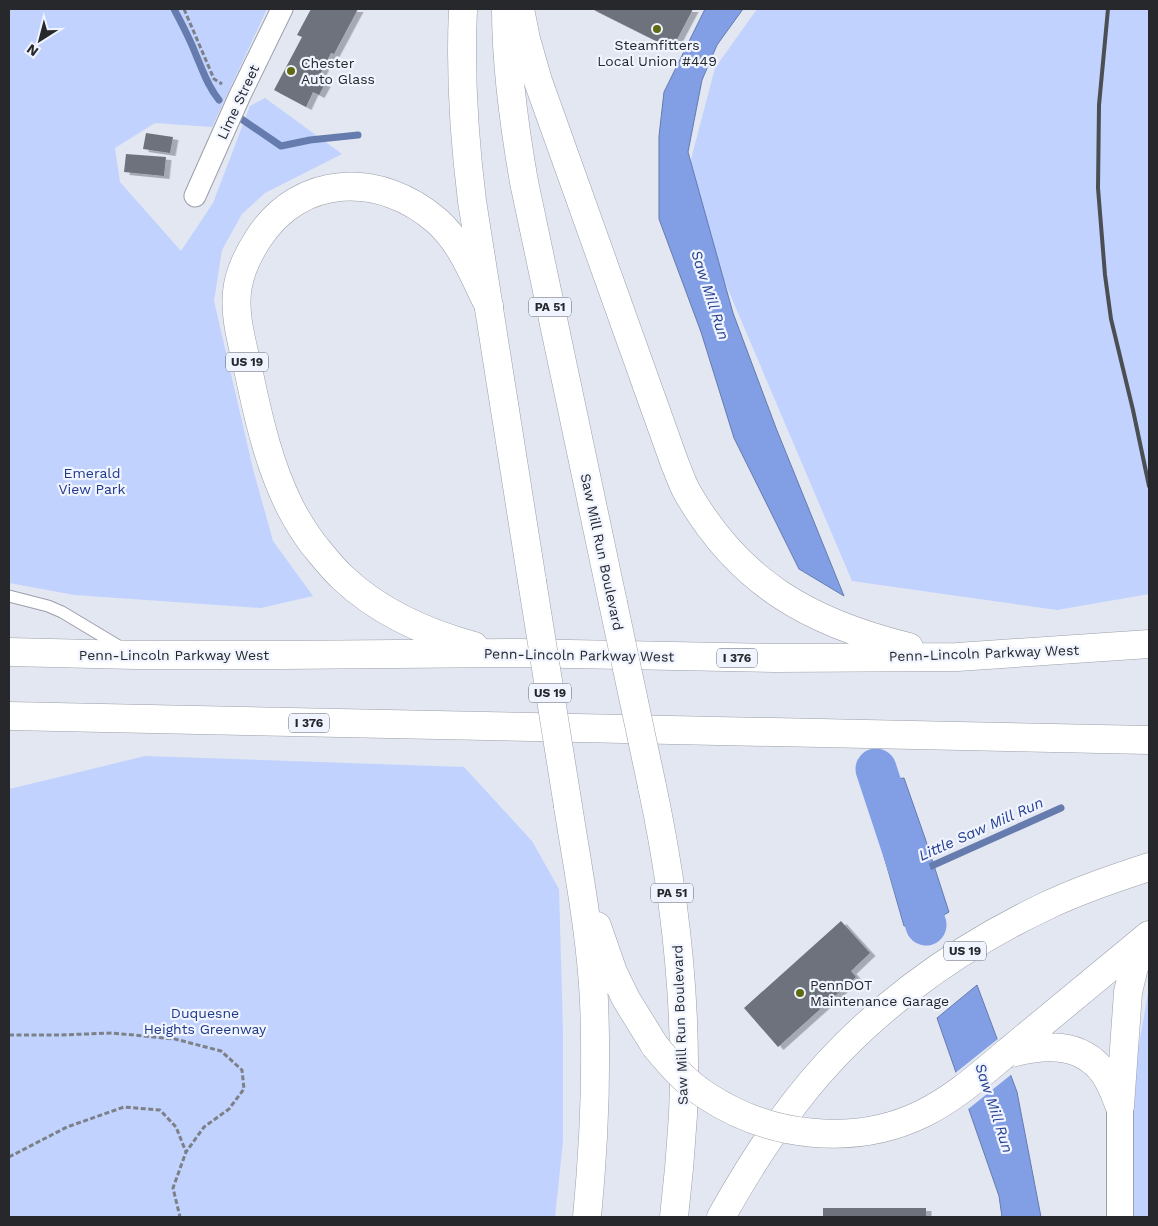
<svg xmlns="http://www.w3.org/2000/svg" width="1158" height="1226" font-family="'Work Sans',sans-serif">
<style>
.green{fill:#c0d2fd}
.water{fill:#829ee5;stroke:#667bae}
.pier{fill:#e2e7f2}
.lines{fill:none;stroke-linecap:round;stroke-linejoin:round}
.stream{stroke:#667bae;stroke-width:7}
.river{stroke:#829ee5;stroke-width:41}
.building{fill:#6e727c;filter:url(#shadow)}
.service-casing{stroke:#9a9fa9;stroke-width:13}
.minor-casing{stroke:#9a9fa9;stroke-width:23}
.tertiary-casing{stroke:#9a9fa9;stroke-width:28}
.trunk-casing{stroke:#9a9fa9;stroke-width:29}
.motorway-casing{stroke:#9a9fa9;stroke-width:29}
.path{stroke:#7d8087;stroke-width:3;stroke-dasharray:5 2.5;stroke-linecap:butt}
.service{stroke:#fff;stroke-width:11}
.minor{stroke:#fff;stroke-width:21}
.tertiary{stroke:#fff;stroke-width:26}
.trunk{stroke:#fff;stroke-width:28}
.motorway{stroke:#fff;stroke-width:28}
.rail{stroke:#4b4e53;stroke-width:4}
.trunk-bridge-casing{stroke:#9a9fa9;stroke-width:29;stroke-linecap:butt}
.trunk-bridge{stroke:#fff;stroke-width:28}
.poi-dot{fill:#5f6a11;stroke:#eff4ff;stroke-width:2}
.labels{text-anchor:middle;stroke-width:4.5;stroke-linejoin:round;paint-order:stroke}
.shield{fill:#eff4ff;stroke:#62656b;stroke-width:1}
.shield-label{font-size:12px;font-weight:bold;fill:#26282c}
.poi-label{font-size:14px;fill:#26282c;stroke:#eff4ff;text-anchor:start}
.street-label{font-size:14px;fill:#26282c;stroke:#eff4ff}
.park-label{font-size:14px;fill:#20388a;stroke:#eff4ff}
.water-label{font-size:15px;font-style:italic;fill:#263f91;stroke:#eff4ff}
</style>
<defs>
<filter id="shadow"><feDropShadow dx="5.5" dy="3" stdDeviation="0" flood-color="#0004"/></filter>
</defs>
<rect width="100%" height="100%" fill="#e2e7f2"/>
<path class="green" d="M9,9H267L212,127L155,123L115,148L120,182L181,251L213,203L250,106L265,98L342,154L265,193L242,214L222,250L214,301L253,469L273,541L313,596L261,608L75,595L9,583Z
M757,9H1149V594L1057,610L852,581L684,186L715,68Z
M145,756L464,767L532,841L559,889L563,1030V1141L555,1217H9V789L51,779Z
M1149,988V1217H1133L1132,1084Z"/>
<path class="water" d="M705,9H743L717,45L702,80L688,152L733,313L776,428L844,596L799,569L734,438L701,332L659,219V136L664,92Z
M904,778L925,838L949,912L926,925L904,926L863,783Z
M977,985L1017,1092L1041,1217H1002L999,1196L937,1018Z"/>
<path class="pier" d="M999,1038L1012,1074L967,1110L954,1074Z"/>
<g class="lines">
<path class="stream" d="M174,9C182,24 190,39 196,55C203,71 208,87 219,100
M240,118L281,146L310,140L358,135
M927,868L1061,808"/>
<path class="river" d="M876,769L911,875L926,925"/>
</g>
<path class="building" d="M311,9H358L334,54L331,53L317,80L325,84L319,95L313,92L306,107L274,90L302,37L297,35Z
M592,9H693L672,49Z
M146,133L173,137L170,153L143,149Z
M126,154L166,157L164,176L124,172Z
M841,921L870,953L851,971L856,977L778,1047L744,1008Z
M823,1208H926V1217H823Z"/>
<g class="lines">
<g class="service-casing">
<path id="service" d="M9,596L48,606L62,612L122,648"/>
</g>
<g class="minor-casing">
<path id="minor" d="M195,196L240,95L282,9"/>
</g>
<g class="tertiary-casing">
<path id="tertiary" d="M1120,1106V1217"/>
</g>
<g class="trunk-casing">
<path id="trunk" d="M463,9C460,73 464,137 472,201L532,581
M506,9C506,67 514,125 524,182L613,603
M652,786C675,894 688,1004 683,1115C681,1149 678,1183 674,1217
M568,806C578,870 591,936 594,1001C597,1073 594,1145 587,1217
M597,926L613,972L626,999L655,1046
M1005,1054L1149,935
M1007,1054C1041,1045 1080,1040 1104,1073C1111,1083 1115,1094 1119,1105
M1120,1106L1128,992L1134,967L1141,953L1148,942
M721,1217C744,1176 768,1137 797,1100C862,1016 951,951 1046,906C1079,890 1115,878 1149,867"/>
</g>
<g class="motorway-casing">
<path id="motorway" d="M520,9L526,39L538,81L675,464C679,473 682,483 687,492C739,583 810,623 909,647
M474,646C426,633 380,613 343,578C332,568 323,556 313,544C304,532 296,519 289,505C270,466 260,425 251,383C245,352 232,316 238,285C241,269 249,253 258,239C300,173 381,172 437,221C462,243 474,277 489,306
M9,652L135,655H281L518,653L774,658L957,657L1149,644
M9,716L1149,740"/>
</g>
<path class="path" d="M184,9L214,79L222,84
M9,1035H60L112,1033L175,1039L221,1051L242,1070L244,1089L229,1109L204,1127L186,1152L173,1188L180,1217
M9,1157L67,1127L124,1107L160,1110L176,1127L186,1152"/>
<use href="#service" class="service"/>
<use href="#minor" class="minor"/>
<use href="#tertiary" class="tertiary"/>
<use href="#trunk" class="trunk"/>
<use href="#motorway" class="motorway"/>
<path class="rail" d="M1108,9L1099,105L1098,188L1105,275L1111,319L1133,410L1149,486"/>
<g class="trunk-bridge-casing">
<path id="trunk-bridge" d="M532,581L568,806
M613,603L652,786
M655,1046C670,1064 686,1083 707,1096C769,1137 854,1147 922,1114C953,1099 979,1076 1005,1054"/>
</g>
<use href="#trunk-bridge" class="trunk-bridge"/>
</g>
<g class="poi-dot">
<circle cx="657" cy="29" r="5"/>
<circle cx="291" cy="71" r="5"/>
<circle cx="800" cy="993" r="5"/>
</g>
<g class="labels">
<g class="shield">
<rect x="529" y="297.5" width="42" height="19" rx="4"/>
<rect x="226" y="352.5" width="42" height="19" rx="4"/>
<rect x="717" y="648.5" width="40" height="19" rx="4"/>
<rect x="529" y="683.5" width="42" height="19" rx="4"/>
<rect x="289" y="713.5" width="40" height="19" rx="4"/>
<rect x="651" y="883.5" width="42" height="19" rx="4"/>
<rect x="944" y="941.5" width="42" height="19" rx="4"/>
</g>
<g class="shield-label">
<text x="550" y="311">PA 51</text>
<text x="247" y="366">US 19</text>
<text x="737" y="662">I 376</text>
<text x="550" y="697">US 19</text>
<text x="309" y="727">I 376</text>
<text x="672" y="897">PA 51</text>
<text x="965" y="955">US 19</text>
</g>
<g class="poi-label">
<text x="657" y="50" text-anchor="middle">Steamfitters<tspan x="657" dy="16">Local Union #449</tspan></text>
<text x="301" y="68">Chester<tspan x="301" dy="16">Auto Glass</tspan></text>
<text x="810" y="990">PennDOT<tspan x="810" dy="16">Maintenance Garage</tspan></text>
</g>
<g class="street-label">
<text transform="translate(238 102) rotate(-65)" y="5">Lime Street</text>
<text transform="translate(602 552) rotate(78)" y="5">Saw Mill Run Boulevard</text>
<text transform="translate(984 653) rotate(-2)" y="5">Penn-Lincoln Parkway West</text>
<text x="174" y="660">Penn-Lincoln Parkway West</text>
<text transform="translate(579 655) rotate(1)" y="5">Penn-Lincoln Parkway West</text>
<text transform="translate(680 1025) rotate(-92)" y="5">Saw Mill Run Boulevard</text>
</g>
<g class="park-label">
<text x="92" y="478">Emerald<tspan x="92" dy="16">View Park</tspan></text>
<text x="205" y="1018">Duquesne<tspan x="205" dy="16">Heights Greenway</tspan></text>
</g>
<g class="water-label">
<text transform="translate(710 295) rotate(72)" y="5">Saw Mill Run</text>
<text transform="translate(981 829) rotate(-24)" y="5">Little Saw Mill Run</text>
<text transform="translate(994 1108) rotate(72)" y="5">Saw Mill Run</text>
</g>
</g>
<rect width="1158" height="1226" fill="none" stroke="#26282c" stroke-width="20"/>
<g transform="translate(40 40) rotate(216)" stroke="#eff4ff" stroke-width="4" paint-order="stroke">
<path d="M0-4L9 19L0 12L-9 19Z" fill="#26282c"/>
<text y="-8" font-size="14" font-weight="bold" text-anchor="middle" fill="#26282c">N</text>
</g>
</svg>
